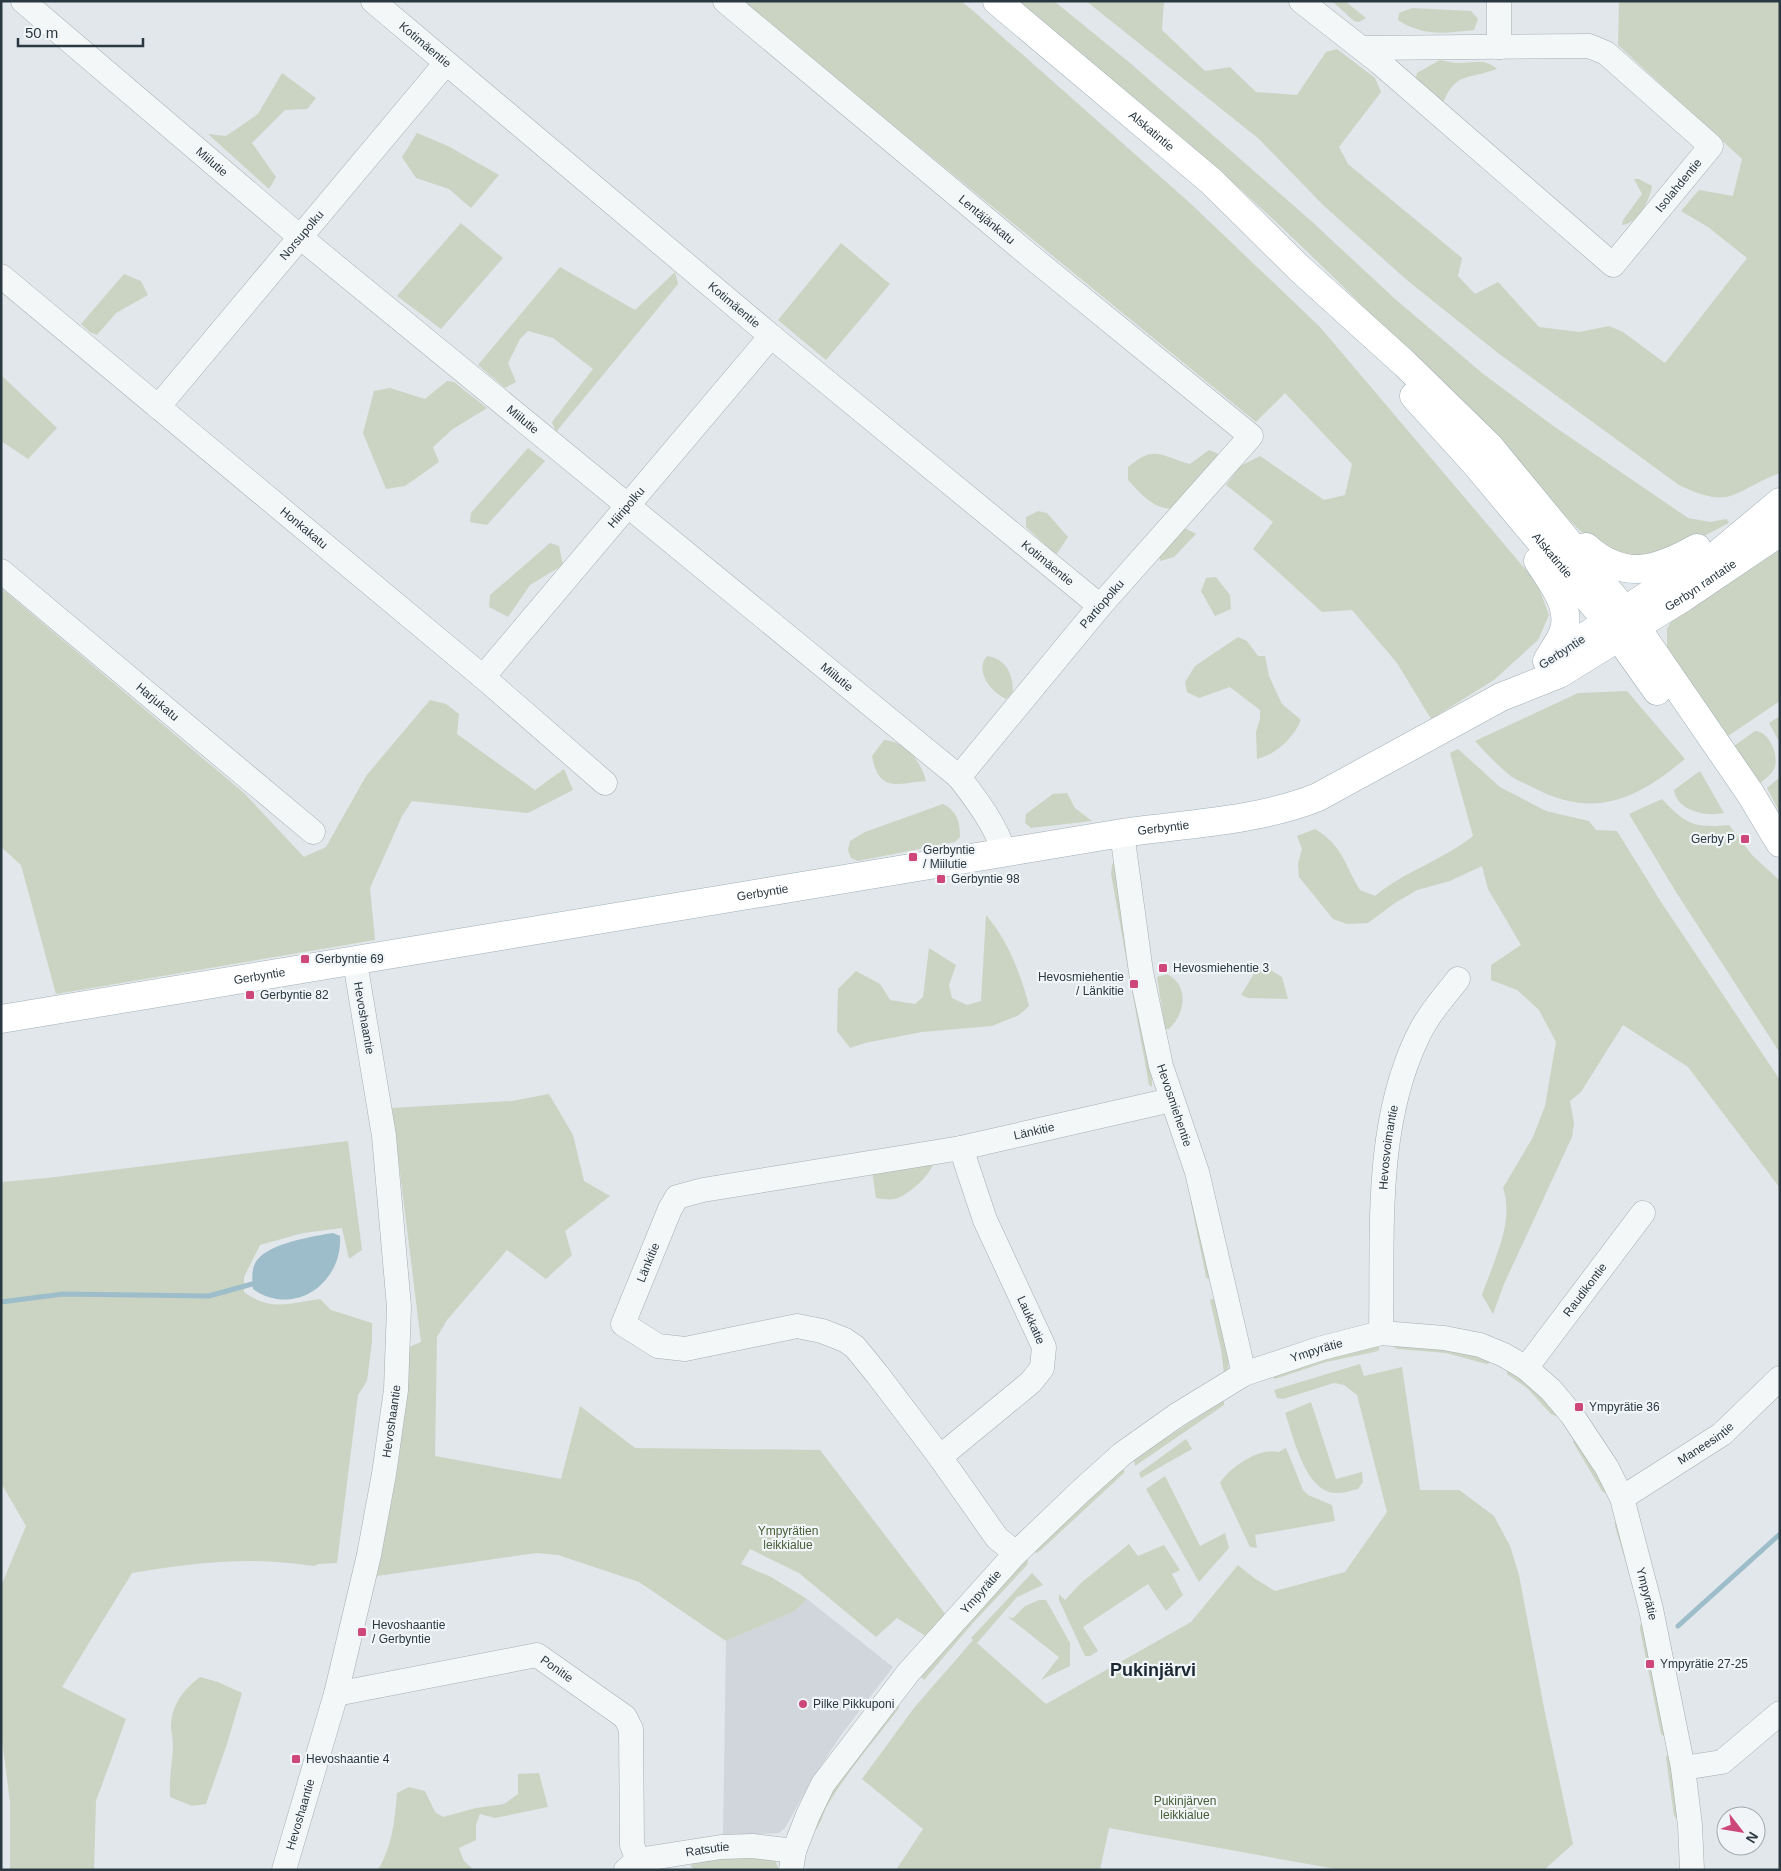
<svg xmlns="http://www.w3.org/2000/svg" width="1781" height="1871" font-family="Helvetica,sans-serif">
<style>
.built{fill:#d0d6dc}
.green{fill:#cbd4c3}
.water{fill:#9dbdca}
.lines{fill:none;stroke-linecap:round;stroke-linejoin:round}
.stream{stroke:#9dbdca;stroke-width:5}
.minor-casing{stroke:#a6afb4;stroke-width:25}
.major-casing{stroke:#a1aeb6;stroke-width:29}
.minor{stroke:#f4f7f8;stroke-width:24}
.major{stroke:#fff;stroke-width:28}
.poi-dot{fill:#ce477a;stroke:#f1f5f7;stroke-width:2}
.labels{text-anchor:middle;stroke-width:4.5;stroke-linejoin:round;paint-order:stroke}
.street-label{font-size:12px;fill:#2a3842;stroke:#f1f5f7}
.poi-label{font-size:12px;fill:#2a3842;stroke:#f1f5f7;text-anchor:start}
.park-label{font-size:12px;fill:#475e37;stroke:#f1f5f7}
.district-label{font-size:18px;font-weight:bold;fill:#1c2933;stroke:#f1f5f7}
</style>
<rect width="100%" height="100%" fill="#e1e7ea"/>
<path class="built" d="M807,1599L893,1667L841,1735L810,1783L785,1828L779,1833L723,1836L726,1641L795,1611Z"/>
<path class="green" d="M741,1H961L971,9L1190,203L1320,327L1537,583L1549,615L1538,640L1494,680L1431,719L1397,663L1352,610L1322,612L1253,549L1273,522L1226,485L1240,466L1260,456L1324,500L1345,495L1352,464L1285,393L1256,422Z
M1016,1H1054L1130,63L1309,219L1394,298L1482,373L1552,425L1688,518L1710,522L1727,519L1729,523L1704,536L1644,562L1599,547L1577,528C1479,424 1380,320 1276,222C1193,144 1103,73 1016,1Z
M1086,1H1164L1162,30L1205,71L1230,67L1256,92L1297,95L1326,52L1337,49L1375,78L1381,92L1339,147L1348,164L1462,258L1458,276L1475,294L1498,282L1539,327L1579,332L1609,326L1623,332L1665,363L1747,258L1708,227L1681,211L1699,190L1733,196L1742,159L1618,45L1619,1H1780V473C1732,491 1733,511 1679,485L1498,353L1408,281L1324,206L1259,139Z
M1332,1H1345L1366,18L1359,22L1354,21Z
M1412,8L1471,11L1478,19L1474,30C1445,33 1424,37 1398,20L1399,13Z
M1440,60C1446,61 1453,63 1460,63C1475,63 1484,58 1497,69C1467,80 1456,71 1442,105L1415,81L1417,73Z
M282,73L316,98L307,109L285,110L252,143L276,177L269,189L208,134L226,136L258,114Z
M417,133L448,146L499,175L471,208L449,189L416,178L402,157Z
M1634,179H1639L1652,186C1650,200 1638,224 1622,225L1623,220L1642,194Z
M461,223L503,258L441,329L397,296Z
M841,243L890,284L826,360L778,320Z
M560,267L635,310L675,272L678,284L556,432L552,422L593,369L553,338L528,331L520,339L508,363L516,382L505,388L478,365Z
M124,274L141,281L148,295L116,313L97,335L90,332L81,324Z
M1,375L57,428L28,459L1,441Z
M447,381L454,382L487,408L453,429L433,447L439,462L405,486L386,489L363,433L374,391L390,388L425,399Z
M528,448L545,461L487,525L470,522L471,513Z
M1209,450L1221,455L1175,508C1156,512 1140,493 1128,480V467C1155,444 1160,456 1190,464Z
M1038,511L1047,513L1068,537L1056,555L1026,527V517Z
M1185,528L1196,534L1174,557L1160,561L1159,554L1169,540Z
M550,543L559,546L563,565L530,585L508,617L489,607L490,595Z
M1780,548V701L1725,738L1667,648V629L1673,617Z
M1216,577L1230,595L1231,609L1215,616L1201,591L1206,578Z
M1,588L244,793L304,857L326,847L366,776L430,700L446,704L459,714L457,734L535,790L564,769L573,790L528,813L412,801L402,816L370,888L375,940L56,994L21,865L1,847Z
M1238,637L1247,641L1258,656H1265L1269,676L1282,704L1301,720C1293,738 1277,754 1257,759L1256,732L1260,719V710L1230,687L1199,698L1187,692L1185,682L1195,666Z
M987,656C1007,659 1013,675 1013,692L1006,699C991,692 974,671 987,656Z
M1627,691L1685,759C1636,800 1594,819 1534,788C1525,783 1514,780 1507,773C1495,763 1485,752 1475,741L1578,693Z
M1780,716V743L1769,723Z
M1755,731C1769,731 1780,756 1774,769C1771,775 1765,779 1760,783L1731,748Z
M884,740C906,741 921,762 926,781C898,783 879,794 872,756Z
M1458,749L1500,787L1546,811L1589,821L1596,830L1617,831L1661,902L1780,1080V1188L1688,1067L1623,1025L1581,1092L1570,1101L1574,1123L1572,1137L1504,1284L1493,1314L1482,1295C1493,1262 1515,1222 1503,1188L1533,1137L1545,1106L1556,1042L1539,1010L1517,990L1491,980V965L1521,945L1488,889L1482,866L1450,881L1417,890L1395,903L1368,923L1347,924L1333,919L1299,877L1298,864L1302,849L1297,836L1315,829C1344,847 1344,864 1360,890L1375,896C1405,871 1443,860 1473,836L1450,753Z
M1700,771L1724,813C1706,817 1677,811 1674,790Z
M1780,777V813L1767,788Z
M1067,793L1075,808L1092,821L1031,828L1025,823L1026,814L1053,794Z
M1662,799C1686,825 1695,828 1729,825L1752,855L1780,881V1053L1676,892L1629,814Z
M943,804C957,811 960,822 960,837L955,842L858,861L851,858L848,850L850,841L865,832Z
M1114,862L1152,1071V1087L1149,1085L1111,874L1112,865Z
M986,915C1007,939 1021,974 1029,1006L1019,1015L992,1026L922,1032L865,1043L850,1048L837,1031L838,989L856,971L880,984L890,1000L915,1004L923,997L929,948L956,965L949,985L952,998L967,1005L981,1001Z
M1264,966L1282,977L1288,999L1248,998L1241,995L1255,972Z
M1167,974C1189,985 1186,1013 1169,1029H1165L1157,977Z
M549,1094L573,1135L584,1181L610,1196L565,1231L572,1255L546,1279L507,1250L447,1320L437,1337L435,1456L561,1479L580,1406L635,1448L820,1450L946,1615L927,1637L897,1618L876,1637L799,1573L750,1549L741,1564L771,1577L807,1599L795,1611L726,1641L639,1582L558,1555L536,1553L377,1576L399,1458L409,1347L421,1342L392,1108L512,1101Z
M348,1141L362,1250L349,1259L342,1228L303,1233L260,1245L244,1277V1292C272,1312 289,1303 320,1299L331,1310L372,1323V1342L367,1381L358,1395L337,1563L319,1564L314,1566C250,1556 196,1562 132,1573L62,1687L126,1719L96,1801L94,1870H10V1802L1,1732V1586L26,1526L1,1483V1182L47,1178Z
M935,1160C931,1174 913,1191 900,1197C892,1201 884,1199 876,1198L872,1171Z
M1193,1194L1214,1283L1206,1277L1190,1198Z
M1216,1298L1229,1359L1228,1368L1224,1374L1221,1349L1210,1300Z
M1394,1344L1469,1352L1490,1361L1488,1364L1483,1363L1446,1353L1398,1349L1395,1348Z
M1379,1346V1350L1374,1352L1326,1362L1275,1379L1270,1375L1297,1365Z
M1360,1364L1364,1376L1402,1367L1420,1490H1459L1494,1516L1510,1546L1519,1575L1545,1713L1573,1844L1544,1870H1341L1109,1828L1100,1870H896L923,1829L862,1779L914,1708L973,1640L971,1638L1032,1573L1043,1585L1017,1597L977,1643L1046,1704L1191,1622L1238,1565L1254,1578L1275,1591L1345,1572L1387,1512L1357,1395L1344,1385L1334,1383L1283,1399L1277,1398L1274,1390Z
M1507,1369L1523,1378L1559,1414L1556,1416L1551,1414L1527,1388L1507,1374Z
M1224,1400V1405L1135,1466L1134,1459Z
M1311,1402L1336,1479L1362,1472L1363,1482L1358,1489C1352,1490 1345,1493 1339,1493C1305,1495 1294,1437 1285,1413Z
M1576,1437L1609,1492L1606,1494L1602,1491L1573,1442Z
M1186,1439L1192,1449L1141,1478L1139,1473Z
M1286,1448L1303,1490L1308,1495L1332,1505L1335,1521L1255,1535L1257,1548L1250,1547L1220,1483C1230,1467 1259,1447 1279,1452Z
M1122,1468L1125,1472L1041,1550L1037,1553L1032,1551Z
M1165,1476L1200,1546L1225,1533L1229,1548L1199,1582L1146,1489Z
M1619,1518L1638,1603L1615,1526V1520Z
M1129,1544L1138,1556L1164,1545L1180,1570L1172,1574L1183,1595L1166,1611L1148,1584L1083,1627L1098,1651L1090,1656H1085L1059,1600V1594L1065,1600L1081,1583Z
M1026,1558L1028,1561L1027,1565L972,1624L924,1680L920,1676Z
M1039,1600H1046L1070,1643V1666L1041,1680L1059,1657L1008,1617L1013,1618L1025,1606Z
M1644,1624L1667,1735L1664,1736L1661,1734L1640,1629V1625Z
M200,1677L218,1682L242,1693L227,1744L206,1804L192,1806L170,1797C169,1778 172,1765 173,1747C173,1741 172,1734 171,1728C171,1705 183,1690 200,1677Z
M898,1702L899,1708C876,1739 849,1769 829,1803C822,1813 821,1830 809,1835L823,1802Z
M1670,1752L1681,1819H1677L1674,1816L1666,1757Z
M539,1773L548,1807L495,1818L480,1814L476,1825V1840L459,1848L464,1861L474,1870H378C392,1847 395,1820 397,1793L409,1787L425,1791L435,1812L443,1817L476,1808L504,1804L518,1794V1774Z
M774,1857L779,1870H694L691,1866L693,1859Z"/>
<path class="water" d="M333,1233L340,1236C343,1283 294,1318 253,1289C252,1280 251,1268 257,1260C270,1243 314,1236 333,1233Z"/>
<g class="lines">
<path class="stream" d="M1,1302L63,1294L209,1296L252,1284
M1678,1626L1780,1534"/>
<g class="minor-casing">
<g id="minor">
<path id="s1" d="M23,1L300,237L959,777C978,802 995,824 1005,854"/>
<path id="s2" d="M373,1L771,336L1100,606"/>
<path id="s3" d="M725,1L1029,255L1251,436L1100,606L959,777"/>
<path id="s4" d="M1301,1L1379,62L1613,265L1711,146L1606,53L1589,46L1362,48"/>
<path d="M1499,47V1"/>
<path id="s5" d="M1,276L483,677L605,783"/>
<path id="s6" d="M158,407L446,63"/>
<path id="s7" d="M1,571L313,832"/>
<path id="s8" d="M483,677L771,336"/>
<path id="s9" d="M1122,833L1141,972L1161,1066L1197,1172L1244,1374"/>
<path id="s10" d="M1381,1333C1383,1235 1374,1128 1417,1038C1427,1016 1443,998 1458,979"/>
<path id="s11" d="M1526,1368L1643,1213"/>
<path d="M940,1457L1031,1382L1042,1368L1044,1347L985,1220L961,1148"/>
<path id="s12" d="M1622,1498L1722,1434L1780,1378"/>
<path id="s13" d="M1016,1553L997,1538L940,1457L877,1374L855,1347L845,1340L822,1331L797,1326L685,1349L658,1346L623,1324L670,1209L677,1197L703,1190L961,1148L1171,1100"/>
<path id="s14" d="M336,1694L537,1655L625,1717L631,1729L632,1845L638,1860"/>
<path d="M1683,1768L1722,1762L1780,1713"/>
<path id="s15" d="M284,1870L336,1694L369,1555L384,1474L396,1390L399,1307L384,1136L355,962"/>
<path id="s16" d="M626,1870L638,1860L721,1847L753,1846L794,1851"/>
<path id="s17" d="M791,1870L794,1851L808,1815L823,1784L908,1673L1016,1553L1082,1490L1122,1454L1177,1415L1244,1374L1322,1348L1381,1333L1444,1338L1480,1345L1504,1355L1526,1368L1551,1390L1572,1415L1607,1468L1622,1498L1651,1609L1683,1768L1690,1825L1692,1870"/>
</g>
</g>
<g class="major-casing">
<g id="major">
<path id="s18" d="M997,1L1211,181L1300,269L1405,364L1489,446L1625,611L1750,793L1780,843"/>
<path id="s19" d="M1414,396L1474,462L1608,622L1657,691"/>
<path d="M1586,547C1624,581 1656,571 1697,548"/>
<path d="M1538,561C1551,582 1573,607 1563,633C1559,643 1552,652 1547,661"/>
<path d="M1554,657L1656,590L1719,553L1780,502"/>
<path id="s20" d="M1,1019L1122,833C1185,824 1259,821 1318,797L1501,697L1559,674L1684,597L1780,532"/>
</g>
</g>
<use href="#minor" class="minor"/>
<use href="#major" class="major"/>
</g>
<g class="poi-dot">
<rect x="1740" y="834" width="10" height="10" rx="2.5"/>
<rect x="908" y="852" width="10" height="10" rx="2.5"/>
<rect x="936" y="874" width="10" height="10" rx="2.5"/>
<rect x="300" y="954" width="10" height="10" rx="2.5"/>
<rect x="1158" y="963" width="10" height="10" rx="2.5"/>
<rect x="1129" y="979" width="10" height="10" rx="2.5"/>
<rect x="245" y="990" width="10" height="10" rx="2.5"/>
<rect x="1574" y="1402" width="10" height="10" rx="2.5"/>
<rect x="357" y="1627" width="10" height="10" rx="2.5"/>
<rect x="1645" y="1659" width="10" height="10" rx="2.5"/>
<circle cx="803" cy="1704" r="5"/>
<rect x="291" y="1754" width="10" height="10" rx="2.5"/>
</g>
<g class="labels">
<g class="street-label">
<text dy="4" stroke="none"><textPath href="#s2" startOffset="68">Kotimäentie</textPath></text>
<text dy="4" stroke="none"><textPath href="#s18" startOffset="202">Alskatintie</textPath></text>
<text dy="4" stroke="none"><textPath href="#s1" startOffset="248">Miilutie</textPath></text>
<text dy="4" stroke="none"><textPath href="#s4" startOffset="512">Isolahdentie</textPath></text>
<text dy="4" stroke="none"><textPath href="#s3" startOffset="341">Lentäjänkatu</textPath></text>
<text dy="4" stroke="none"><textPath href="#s6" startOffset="224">Norsupolku</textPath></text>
<text dy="4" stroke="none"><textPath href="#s2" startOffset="472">Kotimäentie</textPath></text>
<text dy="4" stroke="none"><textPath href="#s1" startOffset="652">Miilutie</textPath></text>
<text dy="4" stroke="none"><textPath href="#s8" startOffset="222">Hiiripolku</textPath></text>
<text dy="4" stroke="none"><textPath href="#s5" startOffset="394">Honkakatu</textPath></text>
<text dy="4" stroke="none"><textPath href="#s19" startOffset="211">Alskatintie</textPath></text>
<text dy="4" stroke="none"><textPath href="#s2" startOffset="878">Kotimäentie</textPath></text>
<text dy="4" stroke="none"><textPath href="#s20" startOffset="1774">Gerbyn rantatie</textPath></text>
<text transform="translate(1102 604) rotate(-49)" y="4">Partiopolku</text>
<text transform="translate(1562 652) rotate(-33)" y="4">Gerbyntie</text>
<text dy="4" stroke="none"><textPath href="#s1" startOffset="1058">Miilutie</textPath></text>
<text dy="4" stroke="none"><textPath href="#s7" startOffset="204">Harjukatu</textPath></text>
<text dy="4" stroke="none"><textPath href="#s20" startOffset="1178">Gerbyntie</textPath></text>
<text dy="4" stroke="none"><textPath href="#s20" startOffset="772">Gerbyntie</textPath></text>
<text dy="4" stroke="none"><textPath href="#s20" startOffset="262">Gerbyntie</textPath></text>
<text transform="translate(364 1018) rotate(80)" y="4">Hevoshaantie</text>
<text dy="4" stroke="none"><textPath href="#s9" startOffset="278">Hevosmiehentie</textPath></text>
<text dy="4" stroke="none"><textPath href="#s13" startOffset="1009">Länkitie</textPath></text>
<text dy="4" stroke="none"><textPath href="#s10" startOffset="186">Hevosvoimantie</textPath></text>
<text dy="4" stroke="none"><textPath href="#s13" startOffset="574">Länkitie</textPath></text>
<text dy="4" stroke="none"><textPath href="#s11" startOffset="98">Raudikontie</textPath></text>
<text transform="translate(1031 1320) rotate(66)" y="4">Laukkatie</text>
<text dy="4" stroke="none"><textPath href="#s17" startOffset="761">Ympyrätie</textPath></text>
<text dy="4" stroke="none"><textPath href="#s15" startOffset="462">Hevoshaantie</textPath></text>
<text dy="4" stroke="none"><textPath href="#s12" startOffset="100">Maneesintie</textPath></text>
<text dy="4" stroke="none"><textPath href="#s17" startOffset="341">Ympyrätie</textPath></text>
<text dy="4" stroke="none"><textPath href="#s17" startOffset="1241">Ympyrätie</textPath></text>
<text dy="4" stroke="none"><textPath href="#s14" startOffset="229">Ponitie</textPath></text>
<text dy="4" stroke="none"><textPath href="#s15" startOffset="58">Hevoshaantie</textPath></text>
<text dy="4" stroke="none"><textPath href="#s16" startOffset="86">Ratsutie</textPath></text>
</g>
<g class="poi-label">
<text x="1735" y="843" text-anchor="end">Gerby P</text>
<text x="923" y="854">Gerbyntie<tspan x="923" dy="14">/ Miilutie</tspan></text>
<text x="951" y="883">Gerbyntie 98</text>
<text x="315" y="963">Gerbyntie 69</text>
<text x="1173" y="972">Hevosmiehentie 3</text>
<text x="1124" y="981" text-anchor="end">Hevosmiehentie<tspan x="1124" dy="14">/ Länkitie</tspan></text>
<text x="260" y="999">Gerbyntie 82</text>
<text x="1589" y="1411">Ympyrätie 36</text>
<text x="372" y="1629">Hevoshaantie<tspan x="372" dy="14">/ Gerbyntie</tspan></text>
<text x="1660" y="1668">Ympyrätie 27-25</text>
<text x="813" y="1708">Pilke Pikkuponi</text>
<text x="306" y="1763">Hevoshaantie 4</text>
</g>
<g class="park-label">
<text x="788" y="1535">Ympyrätien<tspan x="788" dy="14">leikkialue</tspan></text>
<text x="1185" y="1805">Pukinjärven<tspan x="1185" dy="14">leikkialue</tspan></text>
</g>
<g class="district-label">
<text x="1153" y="1676">Pukinjärvi</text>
</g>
</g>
<rect width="1781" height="1871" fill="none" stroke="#2a3842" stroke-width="5"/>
<g transform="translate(1741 1831) rotate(121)"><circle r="24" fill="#f1f5f7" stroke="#a1a9af"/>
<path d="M0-4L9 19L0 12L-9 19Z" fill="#ce477a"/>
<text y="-8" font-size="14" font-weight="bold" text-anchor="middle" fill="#2a3842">N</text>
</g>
<path d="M18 38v8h125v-8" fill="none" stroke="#2a3842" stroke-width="2.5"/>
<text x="25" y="38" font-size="15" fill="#2a3842" stroke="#f1f5f7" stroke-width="4" paint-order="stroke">50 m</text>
</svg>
